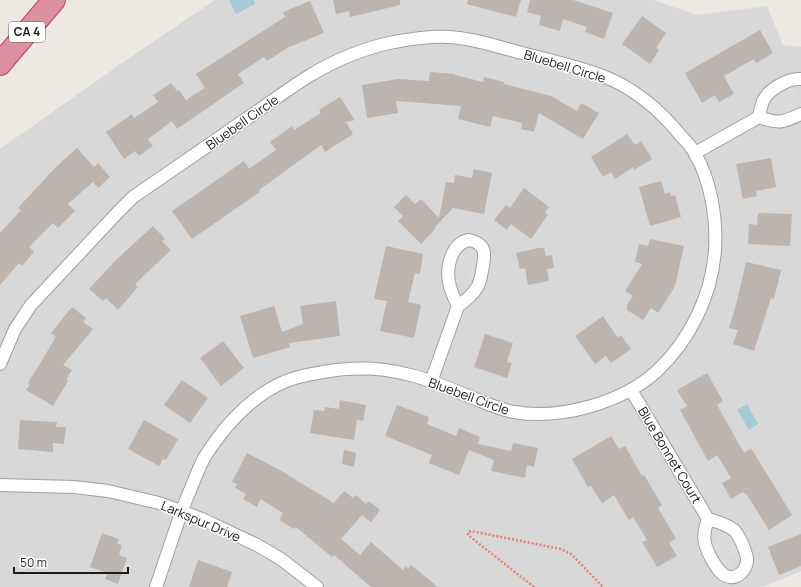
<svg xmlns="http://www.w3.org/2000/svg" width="801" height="587" font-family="Manrope,sans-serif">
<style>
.residential{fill:#d9d8d8}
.parking{fill:#dbdbdb}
.water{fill:#a6cbd5}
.building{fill:#bbb4af}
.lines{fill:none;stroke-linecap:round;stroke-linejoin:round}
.street-casing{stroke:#9f9f9f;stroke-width:14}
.highway-casing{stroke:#c23669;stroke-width:24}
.path{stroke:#ea7e75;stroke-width:2.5;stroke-dasharray:2 2;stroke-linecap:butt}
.street{stroke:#fff;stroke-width:12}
.highway{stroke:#dc91a0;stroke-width:22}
.labels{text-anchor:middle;stroke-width:3;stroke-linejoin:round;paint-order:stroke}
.shield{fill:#fff;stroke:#5f5f5f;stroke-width:1}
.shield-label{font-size:12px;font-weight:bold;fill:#1b1b1b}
.street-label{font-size:13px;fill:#1b1b1b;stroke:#fff}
</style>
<rect width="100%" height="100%" fill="#ece8e2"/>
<path class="residential" d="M215,0H653L697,15L767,6L783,45L801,47V571L763,587H0V149L119,65Z"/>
<path class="parking" d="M798,81L794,97L801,94V111L781,118L785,103L779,106L772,104L776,91Z
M458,248L466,260L469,252L472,249L480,260L474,285L466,272L463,278L457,283L450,271Z
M720,533L731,535L734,538L743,558L727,554L732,564L731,567L717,564L708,542L722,546L718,538Z"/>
<path class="water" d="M231,0H254L255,4L236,14L229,1Z
M747,404L758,424L749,430L737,410Z"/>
<path class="building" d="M333,0H400V5L350,17L349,11L336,14Z
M468,0H521L516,17L467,4Z
M530,0H573L613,13L604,39L585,32L587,27L563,19L560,31L539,25L541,16L527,12Z
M310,1L324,33L287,48L267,61L264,57L238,74L244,83L177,129L172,121L148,139L153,146L139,156L135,151L124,159L106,132L132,114L134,118L158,102L153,95L171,83L177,91L179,90L186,100L205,88L196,74L285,17L283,12Z
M642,16L666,33L656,48L659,50L650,64L622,44Z
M760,30L773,53L756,63L754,59L724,76L734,94L719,102L715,95L702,103L685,73Z
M430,72L455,74V75L483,82L484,77L504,82V84L551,96L577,111L581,103L599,113L583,139L539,113L534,132L521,129L522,123L493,116L490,127L458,119L461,106L396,101L398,113L367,118L362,85L398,79L429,81Z
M340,97L355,120L346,122L353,134L325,152L321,145L259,190L260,192L192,239L172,211L244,161L249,169L276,150L270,142L292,126L294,130L321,113L319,110Z
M627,134L635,145L641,141L652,159L634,170L633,167L615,179L611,172L603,177L591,157Z
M77,148L94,167L98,163L110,177L98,188L93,182L68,204L75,211L58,228L53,223L29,247L34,252L22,266L19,263L0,285V233L21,210L18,208L55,168Z
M771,158L776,187L756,191L757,196L743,199L736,164Z
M474,169L492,173L484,214L453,208L435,227L436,228L421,244L398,221L403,216L394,207L406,195L415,204L421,199L439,218L446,182L454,183L455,175L472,178Z
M661,181L665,194L670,192L671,196L675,195L681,217L650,226L639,187Z
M524,188L549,207L545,213L548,215L531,239L511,224L507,230L494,220L506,205L510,208Z
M758,213L792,214L790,246L748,244L749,224L757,225Z
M153,226L165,239L162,241L171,250L135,284L138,287L118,310L106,298L103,301L89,289L116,260Z
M650,239L684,246L675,286L658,313L651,308L643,320L627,310V305L633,296L625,291L642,264L635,262L639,244L648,246Z
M386,246L423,254L420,274L415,273L408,302L421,305L414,338L380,331L387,301L374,299Z
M539,248H544L546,256L552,255L554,268L547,269L549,281L528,285L525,268L520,269L516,253Z
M746,262L781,270L774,299L771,298L754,351L733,344L738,330L729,328L737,301Z
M336,301L340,336L289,343L290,347L253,358L240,316L274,306L282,332L303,324L300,306Z
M72,307L86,318L83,322L93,329L63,365L72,370L66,380L68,381L53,406L26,390L30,384L28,383L56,337L51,333Z
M603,316L618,338L621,335L631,349L611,363L606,356L595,364L575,336Z
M485,334L513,343L507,362L512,363L507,378L474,367Z
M223,341L244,368L221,386L200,358Z
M707,373L723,401L717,405L744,453L751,448L792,515L769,530L746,493L745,494L743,492L731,499L722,483L731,478L717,455L708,461L680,410L687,406L677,390Z
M182,380L208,398L190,423L164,405Z
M340,400L366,405L363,421L357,420L354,440L310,433L314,410L324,411L325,407L339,409Z
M397,405L429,417L427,424L456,436L459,428L480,437L478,444L511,451L513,443L538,448L534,467L527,465L525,478L491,471L494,460L469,450L459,475L429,463L432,455L385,436Z
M20,420L57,422L56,427H66L64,444L53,443V452L18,449Z
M144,420L178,439L166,460L163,459L159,466L128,449Z
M611,436L619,449L625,446L642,476L644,475L662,505L658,508L676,538L669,543L677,556L657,567L642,542L647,540L633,517L629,520L614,495L602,503L591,486L588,487L572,459Z
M344,450L356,453L354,467L342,464Z
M247,453L278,469L334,503L344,491L353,498L356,495L366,504L369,501L380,510L371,522L362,515L341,539L360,555L371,542L403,570L406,566L408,569L411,565L438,587H371L334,555L332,557L296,527L294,529L279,520L283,513L261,499L257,507L243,499L246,494L235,488L237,484L232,482Z
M102,533L119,539L117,544L122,545L119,555L127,558L118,584L105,579L108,573L90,567Z
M801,534V566L779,575L768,547Z
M198,560L232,572L227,587H189Z"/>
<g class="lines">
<g class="street-casing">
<path id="street" d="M759,117C760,112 761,106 763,101C769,89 788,78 801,79
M759,117C779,124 782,123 801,114
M695,153L759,117
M469,240C488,244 485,256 482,271C481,277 480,284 476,289C472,296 465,301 458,306C454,298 450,290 449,282C446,266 452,243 469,240Z
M0,364L15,329L31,305L118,212L133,197C171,171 209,145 246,119C267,105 288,89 309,76C335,60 365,48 394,42C411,39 430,36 448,37C473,38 498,47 522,53C549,60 577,66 603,76C634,88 660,110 681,136C686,141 692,147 695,154C711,180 717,220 715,250C712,295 690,340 657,371C622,403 560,420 514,412C502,410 490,405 478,400C455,391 431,379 406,374C379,367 351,367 323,372C311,374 298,376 286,381C251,396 224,426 204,458C197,472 192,486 186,500C175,529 166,558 156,587
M431,382L458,306
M631,390L708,519
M0,485L74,487L108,491L159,503L202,519L257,545L281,559L317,587
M708,519C718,522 726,524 734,530C738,534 739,538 742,543C744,548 746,553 747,558C748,569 737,581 726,576C719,573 716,566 712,560C703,543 702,537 708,519Z"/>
</g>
<g class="highway-casing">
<path id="highway" d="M0,64L54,0"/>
</g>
<path class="path" d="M534,587L468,535V532L471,531L561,549L571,554L603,587"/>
<use href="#street" class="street"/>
<use href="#highway" class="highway"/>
</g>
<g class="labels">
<rect class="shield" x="9" y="22" width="36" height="20" rx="3"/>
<g class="shield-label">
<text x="27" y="36">CA 4</text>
</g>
<g class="street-label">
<text transform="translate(565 66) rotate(17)" y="5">Bluebell Circle</text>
<text transform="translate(242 122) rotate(-35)" y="5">Bluebell Circle</text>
<text transform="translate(469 396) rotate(20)" y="5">Bluebell Circle</text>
<text transform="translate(670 455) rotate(59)" y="5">Blue Bonnet Court</text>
<text transform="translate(201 521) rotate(23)" y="5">Larkspur Drive</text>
</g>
</g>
<path d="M14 567v6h114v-6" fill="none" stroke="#1b1b1b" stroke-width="2"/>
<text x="20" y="567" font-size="12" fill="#1b1b1b" stroke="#ffffff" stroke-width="3" paint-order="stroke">50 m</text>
</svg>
